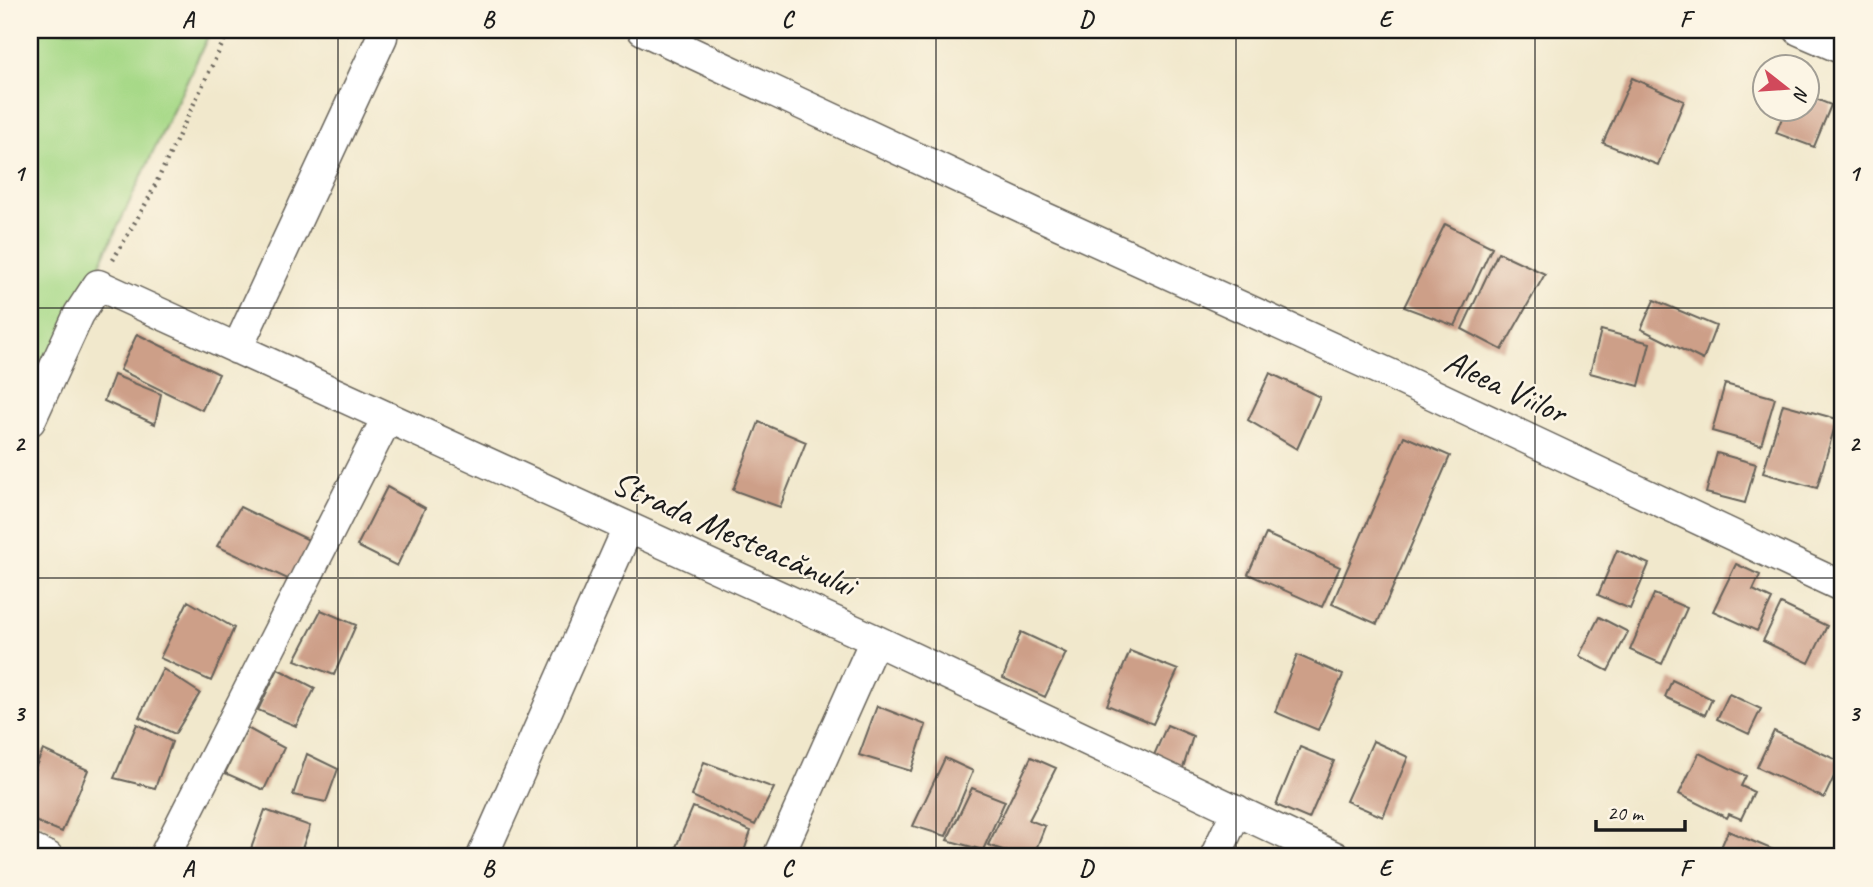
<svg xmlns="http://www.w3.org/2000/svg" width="1873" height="887" font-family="Caveat,sans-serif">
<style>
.green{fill:#a7d988;stroke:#627a52;stroke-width:2}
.building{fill:#cd9f88}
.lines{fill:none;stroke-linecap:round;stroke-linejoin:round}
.minor-casing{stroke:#67635a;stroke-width:33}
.path{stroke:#67635a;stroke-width:4.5;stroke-dasharray:2 5;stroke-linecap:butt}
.minor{stroke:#fff;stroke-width:30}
.grid{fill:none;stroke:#1c1c1c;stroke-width:2;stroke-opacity:0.55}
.labels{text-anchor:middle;stroke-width:5;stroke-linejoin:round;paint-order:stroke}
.street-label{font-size:35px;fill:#1c1c1c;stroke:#fcf5e5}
.neatline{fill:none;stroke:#1c1c1c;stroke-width:2.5}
.grid-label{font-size:23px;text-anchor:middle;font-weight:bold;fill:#1c1c1c}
</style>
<rect width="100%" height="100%" fill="#fcf5e5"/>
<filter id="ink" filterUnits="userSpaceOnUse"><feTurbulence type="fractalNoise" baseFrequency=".0143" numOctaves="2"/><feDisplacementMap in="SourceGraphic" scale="14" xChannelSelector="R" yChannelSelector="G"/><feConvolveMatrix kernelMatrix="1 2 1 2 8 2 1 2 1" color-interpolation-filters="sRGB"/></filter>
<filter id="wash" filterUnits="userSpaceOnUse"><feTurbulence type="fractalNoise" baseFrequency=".00686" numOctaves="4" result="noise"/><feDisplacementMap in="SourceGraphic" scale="28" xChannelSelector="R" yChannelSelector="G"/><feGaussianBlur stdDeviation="1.57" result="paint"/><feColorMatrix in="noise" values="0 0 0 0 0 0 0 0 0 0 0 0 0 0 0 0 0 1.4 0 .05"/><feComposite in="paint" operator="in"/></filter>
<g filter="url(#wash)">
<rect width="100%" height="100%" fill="#f1e8cc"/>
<path class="green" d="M30,30H211L30,412Z"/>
<g id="blocks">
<path class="building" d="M1632,78L1684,101L1658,165L1603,143Z
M1806,95L1831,105L1814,147L1776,133L1786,108H1806Z
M1445,224L1492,247L1455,326L1404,307Z
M1498,252L1545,274L1502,350L1462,329Z
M1654,300L1716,326L1703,360L1641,329Z
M1601,330L1650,343L1639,386L1590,373Z
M137,334L219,374L202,410L120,370Z
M1270,373L1320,397L1297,449L1248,420Z
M114,375L161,394L155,424L104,401Z
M1725,384L1775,398L1761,445L1712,431Z
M1783,404L1837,419L1817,488L1763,473Z
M759,422L806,442L780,507L733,490Z
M1404,436L1450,456L1377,624L1332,604Z
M1717,453L1756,464L1745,503L1706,493Z
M387,487L425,508L397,566L357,546Z
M240,507L313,542L292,581L217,546Z
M1266,534L1340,567L1322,607L1248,574Z
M1617,550L1649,564L1630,609L1598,595Z
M1736,564L1760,575L1753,590L1772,599L1757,631L1713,611Z
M1654,594L1687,608L1662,664L1630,650Z
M188,601L234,628L211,681L160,658Z
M1781,604L1827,626L1809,663L1763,641Z
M321,610L356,625L334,675L295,660Z
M1599,617L1628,632L1608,671L1579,656Z
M1021,632L1066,653L1045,697L1003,678Z
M1130,651L1178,670L1153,724L1107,705Z
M1297,655L1343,675L1318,730L1275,712Z
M163,669L200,693L175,734L139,717Z
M278,669L315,688L296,726L258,710Z
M1672,680L1712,699L1705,715L1665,697Z
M1729,694L1761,709L1749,734L1717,719Z
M877,706L926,725L911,771L859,755Z
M137,724L172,742L155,788L114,778Z
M1167,725L1193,736L1182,771L1151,762Z
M247,728L284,748L264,790L225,773Z
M1774,731L1841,762L1824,798L1757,767Z
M1373,741L1408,757L1383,817L1346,801Z
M1300,747L1334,761L1309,819L1276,805Z
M43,750L88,770L62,832L30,819V779Z
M1699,753L1746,776L1741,786L1754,792L1741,819L1729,814L1727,818L1679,794Z
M307,754L338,769L326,802L293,795Z
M1031,757L1056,768L1029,820L1045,826L1033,857H1023L988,845Z
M945,758L973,771L946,836L913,826Z
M704,762L774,788L755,825L692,796Z
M972,788L1005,801L983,850L947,840Z
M693,807L751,831L742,857H702L676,847Z
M265,810L310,826L299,857H248Z
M1728,831L1790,857H1717Z"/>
</g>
</g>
<g filter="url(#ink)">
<use href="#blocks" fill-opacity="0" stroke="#67635a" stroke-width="2"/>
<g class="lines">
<g class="minor-casing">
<path id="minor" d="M643,30L1041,216L1396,377L1843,587
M1799,30L1843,49
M237,349L382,37
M30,421L79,314L98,285L875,640L1335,857
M30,849L48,857
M164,857L387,418
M482,857L628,528
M778,857L875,640
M1215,857L1237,810"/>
</g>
<path class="path" d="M113,260L149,198L229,30"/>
<use href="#minor" class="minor"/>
</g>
</g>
<path class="grid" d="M338,30V857M637,30V857M936,30V857M1236,30V857M1535,30V857M30,308H1843M30,578H1843"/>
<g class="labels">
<g class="street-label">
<text transform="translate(1506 386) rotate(25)" y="12">Aleea Viilor</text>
<text transform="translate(734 533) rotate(24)" y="12">Strada Mesteacănului</text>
</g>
</g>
<rect width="1873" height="887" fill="none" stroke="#fcf5e5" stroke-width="77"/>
<g transform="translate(1786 88) rotate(107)"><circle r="33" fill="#fcf5e5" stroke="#a29e95" stroke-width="2"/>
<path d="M0-5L12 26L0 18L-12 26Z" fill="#d1495b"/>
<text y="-10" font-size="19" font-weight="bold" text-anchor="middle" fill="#1c1c1c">N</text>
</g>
<path d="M1596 820v10h89v-10" fill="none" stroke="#1c1c1c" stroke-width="3.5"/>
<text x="1607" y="820" font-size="21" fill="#1c1c1c" stroke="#fcf5e5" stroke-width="5" paint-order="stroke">20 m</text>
<rect x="38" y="38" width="1796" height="810" class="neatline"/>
<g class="grid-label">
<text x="188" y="27">A</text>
<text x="488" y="27">B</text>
<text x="787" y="27">C</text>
<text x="1086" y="27">D</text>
<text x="1385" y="27">E</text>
<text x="1685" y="27">F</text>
<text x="19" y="181">1</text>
<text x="1854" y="181">1</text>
<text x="19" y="451">2</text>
<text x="1854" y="451">2</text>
<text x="19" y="721">3</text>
<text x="1854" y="721">3</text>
<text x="188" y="876">A</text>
<text x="488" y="876">B</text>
<text x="787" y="876">C</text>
<text x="1086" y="876">D</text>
<text x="1385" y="876">E</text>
<text x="1685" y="876">F</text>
</g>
</svg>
